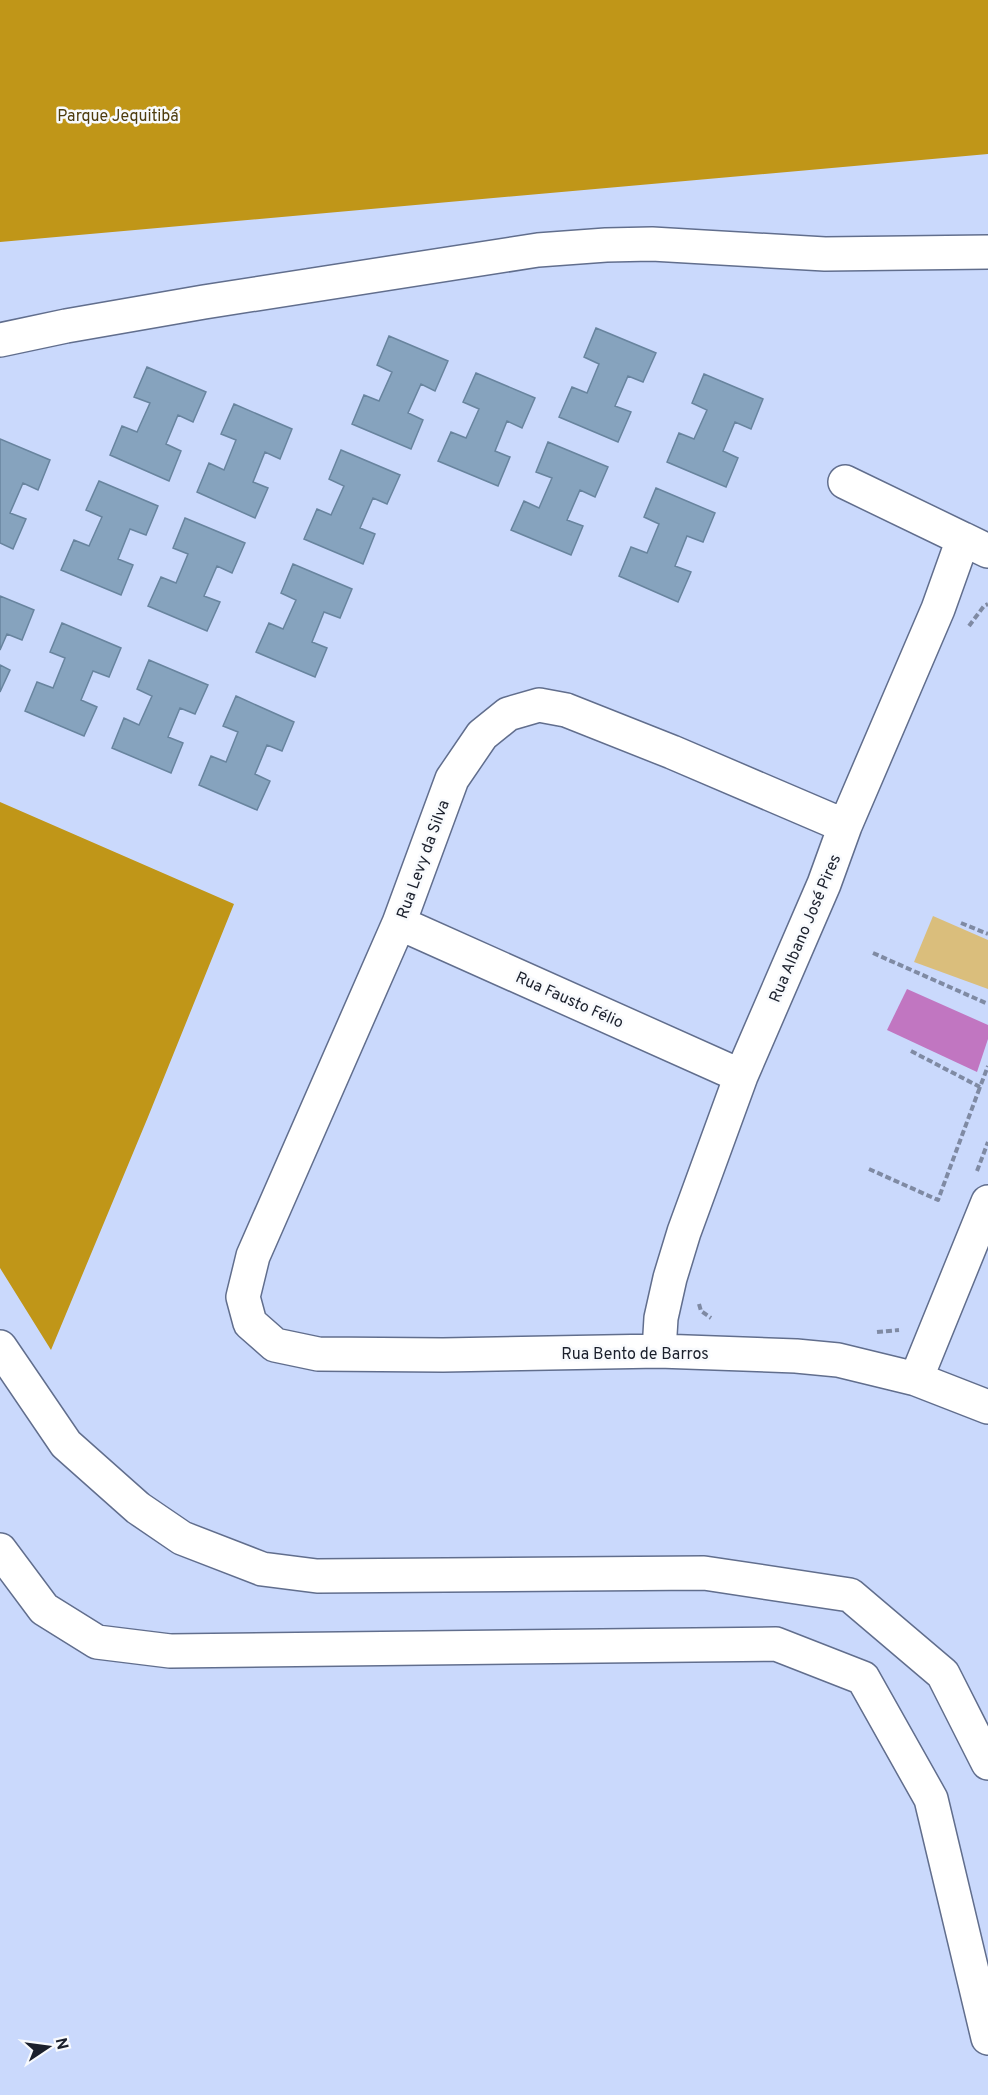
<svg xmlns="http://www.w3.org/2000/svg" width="988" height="2095" font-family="Overpass,sans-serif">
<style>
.green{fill:#dabe7c}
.forest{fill:#c09618}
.water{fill:#c176c1}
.building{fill:#86a3be;stroke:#68849e;stroke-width:1.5}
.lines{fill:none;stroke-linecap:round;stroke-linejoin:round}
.minor-casing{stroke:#616e8d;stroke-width:36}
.path{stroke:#7f8aa3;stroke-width:4;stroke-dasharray:6 3;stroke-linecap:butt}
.minor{stroke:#fff;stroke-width:33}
.labels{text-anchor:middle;stroke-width:5;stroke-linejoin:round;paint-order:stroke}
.park-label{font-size:16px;fill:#4e3c0d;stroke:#f8fafd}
.street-label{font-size:16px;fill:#1b202c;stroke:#f8fafd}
</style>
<rect width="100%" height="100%" fill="#cad9fc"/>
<path class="green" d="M933,916L988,940V989L914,962Z"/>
<path class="forest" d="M0,0H988V154L0,242Z
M0,802L234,904L148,1117L51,1350L0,1268Z"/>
<path class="water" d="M907,989L988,1025V1039L977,1072L887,1030Z"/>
<path class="building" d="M596,328L656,353L643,382L628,376L615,406L631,412L618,442L559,417L572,387L587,393L599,364L584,357Z
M389,336L448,361L435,391L421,384L408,413L423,420L411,449L352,424L364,395L379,401L392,372L377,365Z
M147,367L206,392L193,422L178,415L166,444L181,451L169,481L110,455L122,426L137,432L150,403L134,397Z
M476,373L535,398L522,428L507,421L495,451L510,457L498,486L438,461L451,432L466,438L479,409L463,402Z
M704,374L763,399L751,429L735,422L723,451L738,458L726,487L667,462L679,433L694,439L707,410L692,403Z
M234,404L292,429L280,459L265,452L253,482L268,488L255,518L197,492L209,463L224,470L236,440L221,434Z
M0,439L50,460L38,490L23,483L10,513L26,519L13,549L0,543Z
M548,442L608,467L595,497L580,490L567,520L583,526L571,555L511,530L524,501L539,508L552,478L536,472Z
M341,450L400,475L387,504L373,498L360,528L375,534L363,564L304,539L317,509L331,515L344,486L329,479Z
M99,481L158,506L146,535L130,529L118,559L133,565L121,595L61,570L74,540L89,546L102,517L86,510Z
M656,488L715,513L703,542L687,536L675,566L691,572L678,602L619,576L631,547L647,553L659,524L644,517Z
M185,518L245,543L232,573L217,566L204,596L220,602L207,631L148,606L161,577L176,583L188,554L173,548Z
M293,564L352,589L340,618L324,612L312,642L327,648L315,677L256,652L269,623L283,629L296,600L281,593Z
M0,596L34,610L22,640L7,634L0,650Z
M62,623L121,648L109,677L93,671L81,700L97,707L84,736L25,711L37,682L53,688L65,658L50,652Z
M149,660L208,685L195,714L180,708L168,737L183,743L171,773L112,748L124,718L139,725L152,696L137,689Z
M0,665L10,670L0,692Z
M236,696L294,722L282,751L267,745L255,774L270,781L257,810L199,785L211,756L226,762L238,732L223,726Z"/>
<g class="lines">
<g class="minor-casing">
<path id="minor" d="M0,340L66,326L204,302L538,250L606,245L652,244L825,254L988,252
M845,482L963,539
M845,826L672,752L566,710L539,705L508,714L482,735L452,779L399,923L253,1256L243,1297L250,1323L275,1345L318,1354L443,1355L659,1351L796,1356L838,1360L916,1379L988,1407
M399,923L741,1076
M0,1347L66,1444L138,1508L182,1538L262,1569L317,1576L704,1573L850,1595L943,1674L988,1763
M659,1351L661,1318L670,1278L684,1232L741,1076L824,884L845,826L938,609L963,539L988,551
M916,1379L988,1202
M0,1550L44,1609L97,1642L170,1651L776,1644L863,1678L931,1799L988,2038"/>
</g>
<path class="path" d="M969,626L984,606L988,604
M961,923L988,934
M873,953L988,1004
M911,1051L980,1087L988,1066
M869,1169L938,1200L980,1087
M977,1171L988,1142
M699,1304L701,1311L711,1318
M877,1332L899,1330"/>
<use href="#minor" class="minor"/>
</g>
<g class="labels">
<g class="park-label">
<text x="118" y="121">Parque Jequitibá</text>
</g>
<g class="street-label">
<text transform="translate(422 859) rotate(-70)" y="6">Rua Levy da Silva</text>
<text transform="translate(804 928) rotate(-67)" y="6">Rua Albano José Pires</text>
<text transform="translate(570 999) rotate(24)" y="6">Rua Fausto Félio</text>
<text x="635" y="1359">Rua Bento de Barros</text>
</g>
</g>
<g transform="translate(48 2047) rotate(77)" stroke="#f8fafd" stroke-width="4.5" paint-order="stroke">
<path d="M0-4.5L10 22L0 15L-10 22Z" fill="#1b202c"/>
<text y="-9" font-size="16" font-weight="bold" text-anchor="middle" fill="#1b202c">N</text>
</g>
</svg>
